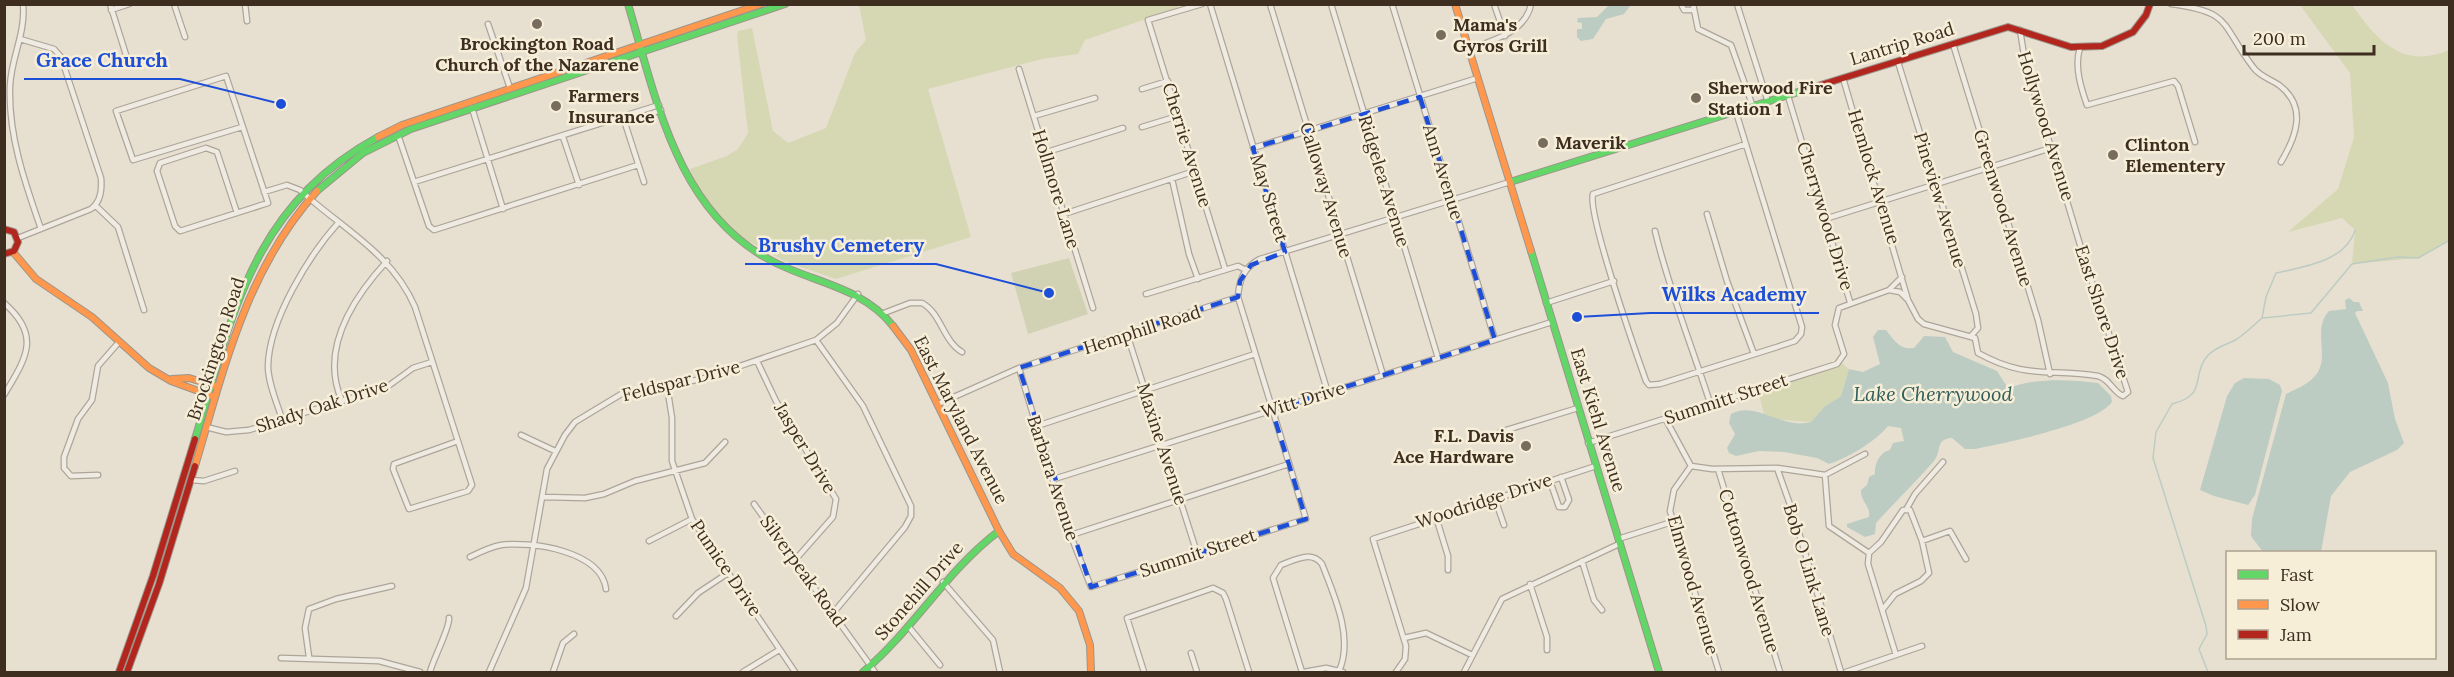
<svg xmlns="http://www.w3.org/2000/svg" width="2454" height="677" font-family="Lora,serif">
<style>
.green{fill:#d6d7b3}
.cemetery{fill:#d1d1b3}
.water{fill:#bcccc2}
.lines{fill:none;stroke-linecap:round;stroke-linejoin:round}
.stream{stroke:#bcccc2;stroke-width:1.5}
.street-casing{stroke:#ada599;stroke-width:7}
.fast-casing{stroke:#9c958a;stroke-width:8}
.slow-casing{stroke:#9c958a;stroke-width:8}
.jam-casing{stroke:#9c958a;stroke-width:8}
.street{stroke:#efebe3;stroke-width:4.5}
.fast{stroke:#63d668;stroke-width:6}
.slow{stroke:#ff974d;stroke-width:6}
.jam{stroke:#b3261e;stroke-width:6}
.marked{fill:none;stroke:#1d4ed8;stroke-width:4.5;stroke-dasharray:12 8;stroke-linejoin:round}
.poi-dot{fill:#786c5e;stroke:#f7eed8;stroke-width:2}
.labels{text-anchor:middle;stroke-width:5;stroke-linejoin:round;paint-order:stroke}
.poi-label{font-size:18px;font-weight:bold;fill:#3d2e20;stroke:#f7eed8;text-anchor:start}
.street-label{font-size:18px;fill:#3d2e20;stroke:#f7eed8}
.water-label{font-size:20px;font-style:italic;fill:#2f5d5a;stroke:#f7eed8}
.leader{fill:none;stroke:#1d4ed8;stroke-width:2}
.callout-dot{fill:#1d4ed8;stroke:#f7eed8;stroke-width:2}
.callout-label{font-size:20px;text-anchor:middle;font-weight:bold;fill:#1d4ed8;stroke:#f7eed8;stroke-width:5;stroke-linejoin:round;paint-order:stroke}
</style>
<rect width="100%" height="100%" fill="#e7e0d1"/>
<path class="green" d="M859,5H1177L1178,8L1085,40L1078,54L1042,59L928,89L971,237L836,279L784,261L745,239L725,223L712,206L694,181L690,169L727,156L738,149L748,133L737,36L738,31L752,28L773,131L788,143L826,128L855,53L866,40Z
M2300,5H2352C2377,40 2402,70 2449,50V240L2418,258L2352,264L2355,230L2342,218L2288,232L2338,189L2354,137L2350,73Z
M1840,362L1849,369L1841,396L1824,407L1811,422L1773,419L1764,415L1758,389Z"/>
<path class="cemetery" d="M1069,258L1088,314L1028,334L1011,273Z"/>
<path class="water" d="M1610,4L1631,5L1624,14L1606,19L1593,39L1581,41L1577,37V29H1582V23L1577,22L1578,18L1597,17Z
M2349,298L2354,302H2359L2363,311H2357L2355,313L2388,383L2395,419L2404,443L2397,450L2350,472L2331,496L2321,552H2263L2251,536L2252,519L2286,394C2296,389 2307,385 2314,377C2332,359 2311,330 2329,311L2346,309L2345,300Z
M1878,330H1886C1895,341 1899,350 1914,348L1924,336L1945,337L1953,352L1997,371L2008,388C2036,378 2067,379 2098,383L2111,396L2112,402C2097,424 2002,444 1974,449H1965L1952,438C1935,439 1942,451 1934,461C1916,482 1895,502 1876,523L1875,534L1865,537L1847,527V524L1869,517C1871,506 1860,501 1861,490L1867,485L1869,477L1875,474C1874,464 1880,452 1890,450L1893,443L1904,441L1901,428L1888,426C1876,441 1848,458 1829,464L1817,458L1784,452L1759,451L1736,456L1729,453L1727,448L1735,434L1729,423L1731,414C1757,400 1781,430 1811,422L1824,407L1841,396L1849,369L1863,372L1880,364L1873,337Z
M2244,378L2269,379L2280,385L2282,391L2255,495L2248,505L2214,496L2200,490L2227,396L2235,383Z"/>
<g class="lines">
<path class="stream" d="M2263,318L2311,313L2352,264L2398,257L2418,258L2450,240
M2208,672L2199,649L2207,634L2206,626L2153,458L2156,432L2172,404C2207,395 2192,378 2205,359C2212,348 2227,345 2237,339C2246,333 2254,325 2262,318L2266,297L2276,273C2304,267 2346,261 2355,230"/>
<g class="street-casing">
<path id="street" d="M23,4C26,33 11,58 10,86C8,135 25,183 41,229
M110,4L127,58
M174,4L185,37
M245,4L247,21
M1202,4L1148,20L1225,269
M1210,4L1328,393
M1270,4L1383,375
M1331,4L1438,358
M1392,4L1495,340
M1494,4L1505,36
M1681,4L1684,10H1693
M1693,4L1698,29L1731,45L1753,107
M1737,4L1768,102
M2171,4C2233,12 2220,24 2253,67C2259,76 2270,79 2279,85C2308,107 2296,137 2281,162
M111,10L129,4
M488,24L510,88
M1953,44L2038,320L2050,374
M2080,48C2074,66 2081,88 2087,105L2174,81L2178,86L2195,142
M1469,49C1492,41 1526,32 1531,4
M1898,62L1976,314L1978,328L1971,336
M1019,69L1093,308
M1843,78L1908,300L1918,319L1924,324L1975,338L1978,353C2027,380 2049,368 2098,376C2110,379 2113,392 2123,396L2128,392L2084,258L2025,61L2020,30
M1142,89L1168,81
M1788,96L1850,302
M472,108L503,209
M1736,112L1802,327L1801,334L1795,341L1777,347L1660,384L1649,385L1646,381C1636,353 1587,213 1593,194L1746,144
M1034,116L1095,98
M623,117L644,182
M625,123L661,110
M1142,127L1178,116
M398,135L429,226L434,230L638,165
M563,137L579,185
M1253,148L1478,78
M1044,153L1123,128
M1172,179L1189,254L1198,279
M414,182L659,105
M264,192L287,185L300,190C341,228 392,253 415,307L472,485L468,491L409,509L393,469L394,464L458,441
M96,206L118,227L144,310
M237,213L217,152L206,148L160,163L157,171L175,226L180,231L268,203L226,76L116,111L133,160L242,127
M1064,214L1195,171
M1707,214L1727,281L1754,354
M1825,219L2051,148
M1655,231C1669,290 1692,346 1710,403
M18,238L91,209C101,202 102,189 101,178L61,57L54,49L20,39
M1889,290L1900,292L1907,299
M1146,294L1238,266L1246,270
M4,303C42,336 26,358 4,395
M1546,303L1614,281
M884,313L910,303H922C941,313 943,341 962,352
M1127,334L1197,553
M816,340L863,406L911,506V516L905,527L834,612
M757,361L776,401L836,499L833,517L795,560
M1019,368L1065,521L1091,587L1306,519L1238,297C1239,280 1244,267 1260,259L1510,182
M667,386L672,418V461L692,519L795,672
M342,401C319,350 353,298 387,261
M938,404L1019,368L1238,297
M1665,418L1691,466L1712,469L1777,468L1825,475L1829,526L1869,553
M282,419C277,403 268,383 268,366C269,320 309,255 339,222
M1037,426L1255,354
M206,427L226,432L249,430L387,387L413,368L432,362
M1500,432L1578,408
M521,435L555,451
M1588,443L1837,364L1844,354L1835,325L1839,308L1889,290L1902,277
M1691,466L1674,490L1670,511L1719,672
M1777,468L1793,513L1841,672
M1718,469L1780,672
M98,475L71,476L64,468V457L78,419L92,400L98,366L119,342
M1825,475L1865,454
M1054,479L1552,322
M191,480L204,481L235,471
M1550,481L1559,507H1565L1569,500L1561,477
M544,497L585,498L604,494L635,481L705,463L725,442
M1495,499L1504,525
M754,504L875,672
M1907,508L1915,494L1943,462
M1436,517L1448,556V570
M1071,535L1289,464
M1618,539L1672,522
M649,541L692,519
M1922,541L1950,531L1966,559
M1869,553L1881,542L1903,510H1910L1922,541L1929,573L1921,581L1895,594L1883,609
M1869,553L1868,564L1896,655
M470,557C480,552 490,547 501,545C532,541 601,551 606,589
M1582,561L1594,600L1602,610
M943,582L993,640L1000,672
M1530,584L1547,637V650
M676,616L698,593L728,573
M908,626L940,665
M1404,638L1426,633L1472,655
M1191,653L1197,672
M309,657L305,628L309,609L336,599L392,586
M281,658L379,661L420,672
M430,672C433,659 450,628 449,618
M489,672L526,588L547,469L565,435L575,422L623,393L702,379L816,340L837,323L858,294
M553,672L563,643L574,634
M743,672L779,650
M1144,672L1127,618L1213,588L1223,593L1226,599L1249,672
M1302,672L1273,578L1281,565C1295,560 1311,550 1322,564C1334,595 1354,638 1339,671
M1304,672L1326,668L1343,672
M1396,672L1405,659L1406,646L1373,539L1596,466
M1464,672L1502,599L1619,544
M1846,672L1922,646"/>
</g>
<g class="fast-casing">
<path id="fast" d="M628,4C656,98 677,214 774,262C815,283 862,287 893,326
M1510,182L1811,88
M317,191L363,153L411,129L785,4
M1531,251L1659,672
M195,439C233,314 252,206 378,137
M863,672C914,629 946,571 999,531"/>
</g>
<g class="slow-casing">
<path id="slow" d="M1455,4L1531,251
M378,137L402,125L761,4
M13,252L36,279L92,317L149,368L171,381L212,396
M893,326L911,350L999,531L1013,554L1060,588L1079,611L1090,645L1091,672
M172,379L189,378L215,386
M195,466C224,368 247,268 317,191"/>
</g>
<g class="jam-casing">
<path id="jam" d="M1811,88L2008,27L2071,47L2102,46L2133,32L2146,15L2150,4
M4,229L14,232L18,242L14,251L4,254
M119,672L153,576L195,439
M127,672L159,584L195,466"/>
</g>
<use href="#street" class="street"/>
<use href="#fast" class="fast"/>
<use href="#slow" class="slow"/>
<use href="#jam" class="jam"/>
</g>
<path class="marked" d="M1420,97L1495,340L1272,410L1306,519L1091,587L1019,368L1238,297L1240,281L1251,265L1285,252L1253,148Z"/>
<g class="poi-dot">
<circle cx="537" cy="24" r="6"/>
<circle cx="1441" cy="35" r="6"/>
<circle cx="1696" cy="98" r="6"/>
<circle cx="556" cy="106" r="6"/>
<circle cx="1543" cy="143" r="6"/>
<circle cx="2113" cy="155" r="6"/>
<circle cx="1526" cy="446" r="6"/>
</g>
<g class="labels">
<g class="poi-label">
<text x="1453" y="31">Mama's<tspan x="1453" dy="21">Gyros Grill</tspan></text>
<text x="537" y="50" text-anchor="middle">Brockington Road<tspan x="537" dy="21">Church of the Nazarene</tspan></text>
<text x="1708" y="94">Sherwood Fire<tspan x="1708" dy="21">Station 1</tspan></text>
<text x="568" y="102">Farmers<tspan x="568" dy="21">Insurance</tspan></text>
<text x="1555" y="149">Maverik</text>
<text x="2125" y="151">Clinton<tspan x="2125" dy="21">Elementery</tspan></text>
<text x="1514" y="442" text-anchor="end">F.L. Davis<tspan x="1514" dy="21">Ace Hardware</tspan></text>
</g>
<g class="street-label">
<text transform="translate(1902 44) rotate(-17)" y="6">Lantrip Road</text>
<text transform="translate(2046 126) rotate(73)" y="6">Hollywood Avenue</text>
<text transform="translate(1187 145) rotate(73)" y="6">Cherrie Avenue</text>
<text transform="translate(1443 172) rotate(73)" y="6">Ann Avenue</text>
<text transform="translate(1874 177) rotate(73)" y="6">Hemlock Avenue</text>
<text transform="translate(1384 181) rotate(73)" y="6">Ridgelea Avenue</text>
<text transform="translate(1056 189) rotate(73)" y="6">Hollmore Lane</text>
<text transform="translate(1326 190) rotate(73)" y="6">Calloway Avenue</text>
<text transform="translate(1269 198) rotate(73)" y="6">May Street</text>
<text transform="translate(1940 200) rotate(73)" y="6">Pineview Avenue</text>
<text transform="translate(2003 208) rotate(73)" y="6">Greenwood Avenue</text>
<text transform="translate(1825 216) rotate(73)" y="6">Cherrywood Drive</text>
<text transform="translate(2102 312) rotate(72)" y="6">East Shore Drive</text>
<text transform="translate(1142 330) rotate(-18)" y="6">Hemphill Road</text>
<text transform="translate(216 349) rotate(-72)" y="6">Brockington Road</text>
<text transform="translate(681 381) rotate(-14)" y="6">Feldspar Drive</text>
<text transform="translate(1726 399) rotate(-18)" y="6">Summitt Street</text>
<text transform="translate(1303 400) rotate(-17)" y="6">Witt Drive</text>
<text transform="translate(322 406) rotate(-18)" y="6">Shady Oak Drive</text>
<text transform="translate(961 420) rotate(63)" y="6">East Maryland Avenue</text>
<text transform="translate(1598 420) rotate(73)" y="6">East Kiehl Avenue</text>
<text transform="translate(1162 444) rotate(72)" y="6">Maxine Avenue</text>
<text transform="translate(805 448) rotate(59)" y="6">Jasper Drive</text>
<text transform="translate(1053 478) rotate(72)" y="6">Barbara Avenue</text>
<text transform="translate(1484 501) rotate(-18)" y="6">Woodridge Drive</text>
<text transform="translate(1198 553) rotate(-18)" y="6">Summit Street</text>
<text transform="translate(726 568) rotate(56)" y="6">Pumice Drive</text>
<text transform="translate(1809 570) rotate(73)" y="6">Bob O Link Lane</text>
<text transform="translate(803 571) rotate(54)" y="6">Silverpeak Road</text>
<text transform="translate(1749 571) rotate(73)" y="6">Cottonwood Avenue</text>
<text transform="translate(1693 585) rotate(74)" y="6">Elmwood Avenue</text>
<text transform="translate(919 591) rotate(-49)" y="6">Stonehill Drive</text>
</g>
<g class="water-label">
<text x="1933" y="401">Lake Cherrywood</text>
</g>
</g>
<path class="leader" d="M281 104L180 79H24M1049 293L936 264H745M1577 317L1650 313H1819"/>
<g class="callout-dot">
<circle cx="281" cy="104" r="6"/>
<circle cx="1049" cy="293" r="6"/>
<circle cx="1577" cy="317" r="6"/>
</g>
<g class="callout-label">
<text x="102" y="67">Grace Church</text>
<text x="841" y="252">Brushy Cemetery</text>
<text x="1734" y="301">Wilks Academy</text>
</g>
<rect width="2454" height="677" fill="none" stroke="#3d2e20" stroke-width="12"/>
<rect x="2226" y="551" width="210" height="108" fill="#f7eed8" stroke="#ada18e" stroke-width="1.5"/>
<rect x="2238" y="570" width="30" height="9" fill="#63d668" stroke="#ada18e" stroke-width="1.5"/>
<text x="2280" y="581" font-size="18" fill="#3d2e20">Fast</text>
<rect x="2238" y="600" width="30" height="9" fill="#ff974d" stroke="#ada18e" stroke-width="1.5"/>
<text x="2280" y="611" font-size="18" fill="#3d2e20">Slow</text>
<rect x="2238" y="630" width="30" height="9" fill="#b3261e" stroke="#ada18e" stroke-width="1.5"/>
<text x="2280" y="641" font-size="18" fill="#3d2e20">Jam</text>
<path d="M2244 45v9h130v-9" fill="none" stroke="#3d2e20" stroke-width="3"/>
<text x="2253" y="45" font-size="18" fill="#3d2e20" stroke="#f7eed8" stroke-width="4.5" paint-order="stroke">200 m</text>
</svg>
